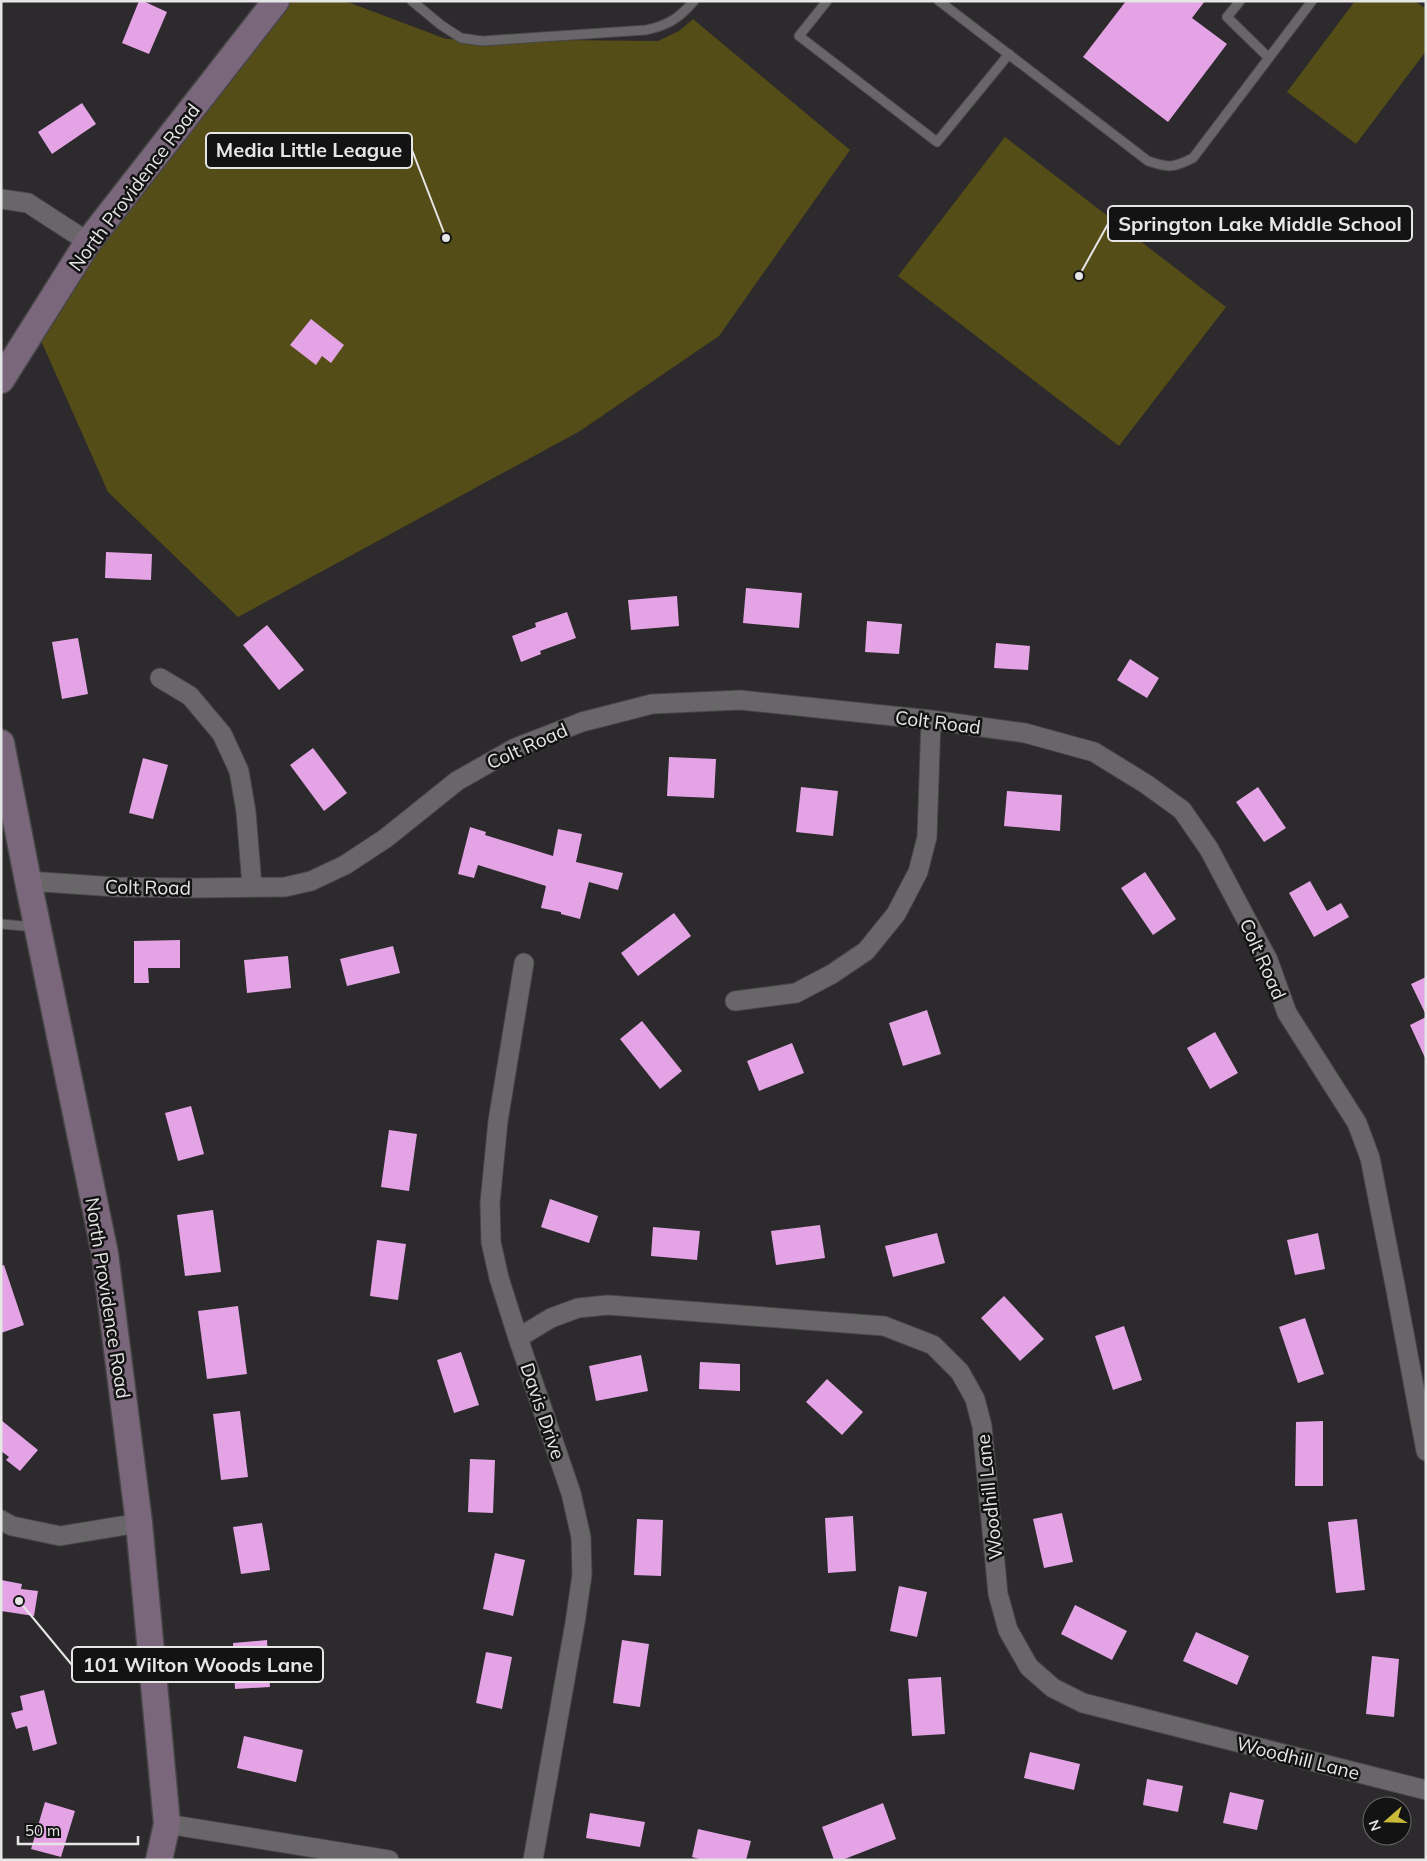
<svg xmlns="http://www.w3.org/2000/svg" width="1427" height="1861" font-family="Mulish,sans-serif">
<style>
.green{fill:#554d17}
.building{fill:#e4a3e5}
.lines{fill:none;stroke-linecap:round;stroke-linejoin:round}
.service-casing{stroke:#474647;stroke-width:11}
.minor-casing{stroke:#474647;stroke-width:21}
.secondary-casing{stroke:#474647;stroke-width:29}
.service{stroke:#696669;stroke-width:9}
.minor{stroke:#696669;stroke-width:19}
.secondary{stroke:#7b677b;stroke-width:26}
.labels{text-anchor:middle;stroke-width:5;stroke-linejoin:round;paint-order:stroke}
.street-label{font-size:19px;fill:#e7e6e7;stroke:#141314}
.leader{fill:none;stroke:#e7e6e7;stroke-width:2}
.callout-dot{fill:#e7e6e7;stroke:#141314;stroke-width:2}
.callout{fill:#141314;stroke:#e7e6e7;stroke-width:2}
.callout-label{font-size:20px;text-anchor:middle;font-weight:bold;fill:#e7e6e7}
</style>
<rect width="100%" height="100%" fill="#2c2a2c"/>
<path class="green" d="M291,1H345L446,39L658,41L679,31L693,19L850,150L719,336L580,431L238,617L108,492L35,327Z
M1355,1H1415L1426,9V51L1356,144L1287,92Z
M1005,137L1226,307L1119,446L898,276Z"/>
<path class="building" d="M139,1H143L167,12L149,54L122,43Z
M1126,1H1205L1192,18L1227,44L1168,122L1083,57Z
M82,103L96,124L52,154L38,132Z
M311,319L344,345L331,363L322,356L316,365L290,345Z
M106,552L152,554L151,580L105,578Z
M746,588L802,593L799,628L743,623Z
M677,596L679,626L631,630L628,600Z
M567,612L576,638L540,651L541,654L521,662L512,636L536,627L535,623Z
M867,621L902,624L899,654L865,652Z
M267,625L304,670L279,690L243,645Z
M78,638L88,694L62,699L52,642Z
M996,643L1030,646L1028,670L994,668Z
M1130,659L1159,678L1147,698L1117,680Z
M313,748L347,793L324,811L290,765Z
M669,757L716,759L714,798L667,796Z
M143,758L168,765L153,819L129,813Z
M801,787L838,791L833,836L796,832Z
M1258,787L1286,828L1264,842L1236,802Z
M1007,791L1062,795L1060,831L1004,826Z
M470,827L486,832L485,835L553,856L558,829L582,834L576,862L623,873L618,890L589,882L580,919L561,914V912L541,908L546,886L478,865L474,878L458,874Z
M1145,872L1176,919L1153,935L1121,888Z
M1310,881L1327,911L1341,903L1349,917L1314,937L1289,893Z
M674,913L691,936L638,976L621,953Z
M180,940V968H148L149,983H134V941Z
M393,946L400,973L347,986L340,959Z
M288,956L291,988L247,993L244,960Z
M1426,977V1015L1411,984Z
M927,1010L941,1054L903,1066L889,1023Z
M1426,1017V1060L1410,1025Z
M642,1021L682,1071L660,1089L620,1039Z
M1215,1032L1238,1073L1210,1089L1187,1048Z
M792,1043L804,1073L759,1091L747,1061Z
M191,1106L204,1154L178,1161L165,1113Z
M389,1130L417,1134L409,1191L381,1187Z
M550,1199L598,1216L589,1243L541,1227Z
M213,1210L221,1272L185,1276L177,1215Z
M820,1225L825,1258L776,1265L771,1231Z
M653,1227L700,1231L697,1260L651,1256Z
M937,1233L945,1263L893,1277L885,1246Z
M1318,1233L1325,1269L1295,1275L1287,1240Z
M377,1240L406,1244L398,1300L370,1296Z
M4,1265L24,1325L1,1333V1266Z
M1004,1296L1044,1339L1020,1361L981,1318Z
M238,1306L247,1374L207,1379L198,1311Z
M1305,1318L1324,1374L1298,1383L1279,1327Z
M1124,1326L1142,1380L1113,1390L1095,1336Z
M461,1352L479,1405L454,1413L437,1360Z
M641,1355L648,1391L596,1401L589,1366Z
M700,1362L740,1364V1391L699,1389Z
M827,1379L863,1412L842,1435L806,1402Z
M240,1411L248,1477L221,1480L213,1414Z
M1,1420L38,1450L20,1471L6,1460L9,1457L1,1451Z
M1323,1421V1486H1295L1296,1422Z
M470,1459L495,1460L493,1513L468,1512Z
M1062,1513L1073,1562L1044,1568L1033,1519Z
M853,1516L856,1571L828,1573L825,1518Z
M637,1519L663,1520L661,1576L634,1575Z
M1357,1519L1365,1590L1336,1593L1328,1522Z
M262,1523L270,1570L241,1574L233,1527Z
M495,1553L525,1560L513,1616L483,1609Z
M1,1580L22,1584L21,1589L38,1591L34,1616L1,1611Z
M899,1586L927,1592L917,1637L890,1631Z
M1075,1605L1127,1631L1112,1660L1061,1634Z
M1196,1632L1249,1656L1237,1685L1183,1661Z
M267,1640L270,1687L235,1689L233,1643Z
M622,1640L649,1644L640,1707L613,1703Z
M486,1652L512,1657L502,1709L476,1703Z
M1372,1656L1399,1659L1394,1717L1366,1714Z
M941,1677L945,1734L912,1736L908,1679Z
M44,1690L57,1744L33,1751L27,1726L16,1729L11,1713L23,1710L20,1696Z
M244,1736L303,1750L296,1782L237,1768Z
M1030,1752L1080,1764L1074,1790L1024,1778Z
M1147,1779L1183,1786L1178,1812L1143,1805Z
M1230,1792L1264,1800L1257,1830L1223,1823Z
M45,1802L75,1811L61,1857L31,1849Z
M883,1803L896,1839L842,1860H834L822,1827Z
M590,1813L645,1822L640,1847L586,1838Z
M698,1829L751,1841L746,1860H703L692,1857Z"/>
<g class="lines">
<g class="service-casing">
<path id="service" d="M412,1L441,25L461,38L482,41L646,30C669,25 679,18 694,1
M827,1L799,36L937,142L1009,54
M939,1L1148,161C1169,168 1173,168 1193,158L1312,1
M1240,1L1227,17L1269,58
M1,924L35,927"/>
</g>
<g class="minor-casing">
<path id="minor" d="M1,199L28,203L88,242
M160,678L190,696L222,734L239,771L246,812L252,886
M28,881L116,887L197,888L285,887L311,881L345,865L386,838L457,781L515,748L582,722L652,704L740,700L931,720L1025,733L1094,752L1146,784L1182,810L1209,849L1268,960L1287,1013L1357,1123L1370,1158L1395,1285L1426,1451
M524,963L498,1121L490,1203L491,1242L499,1278L518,1338L571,1493L581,1537L582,1575L575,1623L533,1860
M735,1001L796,993L832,974L866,951L896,914L918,872L927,837L931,720
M518,1338L551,1318L578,1308L608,1305L884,1326L933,1345L960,1372L975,1399L982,1426L998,1594L1008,1630L1029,1667L1053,1688L1083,1703L1426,1790
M1,1520L12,1526L60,1536L139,1523
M167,1824L389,1860"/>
</g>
<g class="secondary-casing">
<path id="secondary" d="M1,380L88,242L276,1
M1,743L28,881L105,1254L139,1523L167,1824L159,1860"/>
</g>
<use href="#service" class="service"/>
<use href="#minor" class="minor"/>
<use href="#secondary" class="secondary"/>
</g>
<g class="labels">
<g class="street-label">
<text transform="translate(134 187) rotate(-53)" y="7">North Providence Road</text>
<text transform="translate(938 722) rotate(7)" y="7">Colt Road</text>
<text transform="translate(527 746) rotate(-24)" y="7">Colt Road</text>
<text transform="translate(148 887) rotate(1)" y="7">Colt Road</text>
<text transform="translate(1263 959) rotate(66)" y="7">Colt Road</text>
<text transform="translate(108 1298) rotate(81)" y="7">North Providence Road</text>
<text transform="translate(543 1411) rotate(71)" y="7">Davis Drive</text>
<text transform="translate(989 1497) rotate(-96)" y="7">Woodhill Lane</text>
<text transform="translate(1298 1758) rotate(14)" y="7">Woodhill Lane</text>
</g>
</g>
<path class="leader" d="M446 238L412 150M1079 276L1108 224M19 1601L72 1665"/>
<g class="callout-dot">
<circle cx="446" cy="238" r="5"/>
<circle cx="1079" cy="276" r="5"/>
<circle cx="19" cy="1601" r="5"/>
</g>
<g class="callout">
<rect x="206" y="133" width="206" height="35" rx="5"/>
<rect x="1108" y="206" width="304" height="35" rx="5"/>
<rect x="72" y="1647" width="251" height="35" rx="5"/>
</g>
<g class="callout-label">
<text x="309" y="157">Media Little League</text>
<text x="1260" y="231">Springton Lake Middle School</text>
<text x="198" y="1672">101 Wilton Woods Lane</text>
</g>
<rect width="1427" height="1861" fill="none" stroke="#e7e6e7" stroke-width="5"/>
<g transform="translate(1387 1821) rotate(250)"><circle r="24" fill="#141314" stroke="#686768"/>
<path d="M0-4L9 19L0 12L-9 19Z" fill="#cbba39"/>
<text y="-8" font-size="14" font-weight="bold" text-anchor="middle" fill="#e7e6e7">N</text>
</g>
<path d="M18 1836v8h120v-8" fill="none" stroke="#e7e6e7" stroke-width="2.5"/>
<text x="25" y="1836" font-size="15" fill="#e7e6e7" stroke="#141314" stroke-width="4" paint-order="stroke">50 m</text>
</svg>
